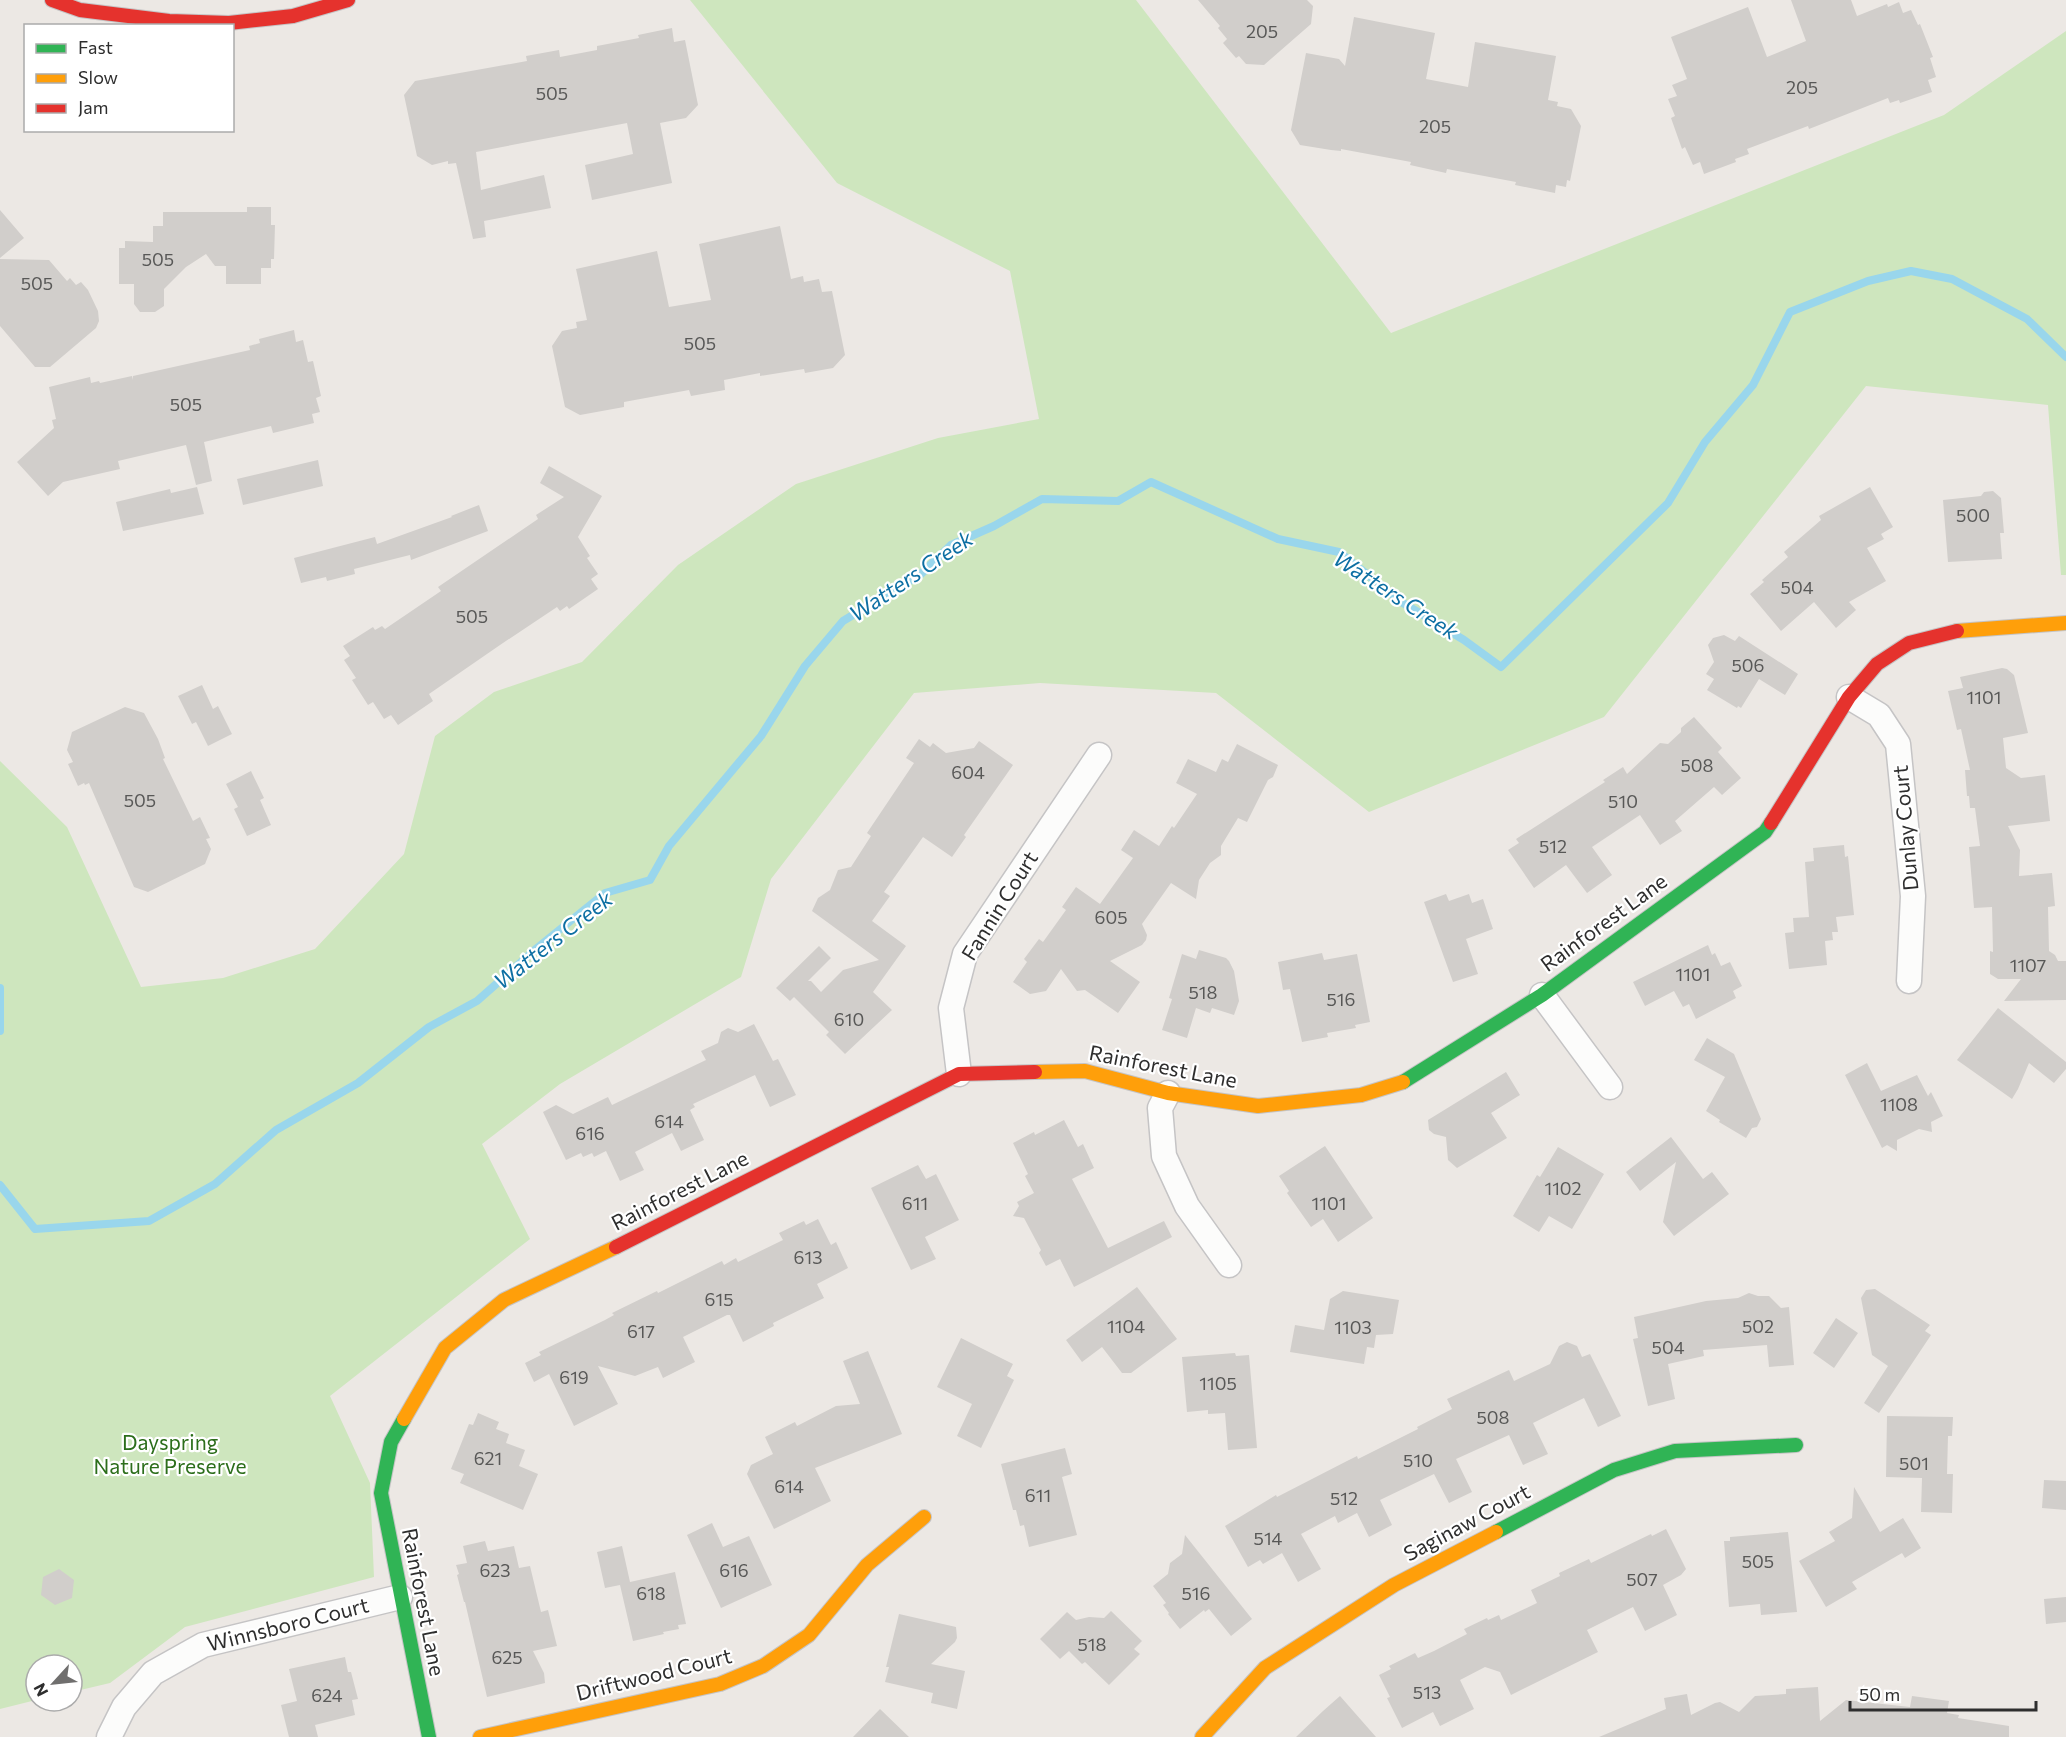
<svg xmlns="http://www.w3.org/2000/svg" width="2066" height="1737" font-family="Commissioner,sans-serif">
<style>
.green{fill:#cee6be}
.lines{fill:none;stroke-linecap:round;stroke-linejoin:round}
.stream{stroke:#99d6ec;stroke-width:8}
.building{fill:#d1cecb}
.street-casing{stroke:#c5c4c5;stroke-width:27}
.fast-casing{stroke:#c5c4c5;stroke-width:16}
.slow-casing{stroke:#c5c4c5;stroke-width:16}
.jam-casing{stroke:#c5c4c5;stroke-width:16}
.street{stroke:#fcfcfb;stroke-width:24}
.fast{stroke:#30b455;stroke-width:14}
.slow{stroke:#ff9f0a;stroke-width:14}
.jam{stroke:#e5322d;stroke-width:14}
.labels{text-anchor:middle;stroke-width:4.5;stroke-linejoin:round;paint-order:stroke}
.number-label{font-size:18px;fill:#585857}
.street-label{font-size:21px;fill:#2e2e2e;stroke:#fff}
.park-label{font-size:21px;fill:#2c6e1b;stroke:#fff}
.water-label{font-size:22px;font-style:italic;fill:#0d6fa3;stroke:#fff}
</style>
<rect width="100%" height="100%" fill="#ece8e4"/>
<path class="green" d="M690,0H1136L1391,333L1944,115L2066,31V575H2061L2048,405L1866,386L1604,717L1369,812L1216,693L1040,683L914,693L771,879L741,977L560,1084L482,1144L530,1239L330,1396L370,1483L374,1577L185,1627L110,1683L72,1692V1665H36V1700L0,1709V761L67,827L141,987L223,978L315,949L404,854L435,736L494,692L582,662L678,565L796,484L938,438L1039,419L1010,271L837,183Z"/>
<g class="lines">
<path class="stream" d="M0,988V1031
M0,1185L35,1229L149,1221L215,1184L276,1130L358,1083L429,1027L477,1001L537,948L605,893L650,880L669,846L761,736L805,666L843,621L921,574L951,545L994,526L1042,499L1118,501L1151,482L1278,539L1339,552L1403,603L1464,640L1501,667L1668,503L1705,442L1753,385L1790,312L1868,281L1911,271L1952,279L2027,319L2066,357"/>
</g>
<path class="building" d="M1198,0H1307L1313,6L1311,24L1264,65L1246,64L1239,56L1236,58L1223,43L1227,39L1218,28L1220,26Z
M1791,0H1851L1857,16L1887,4L1888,7L1899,2L1903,13L1911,10L1918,25L1920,24L1933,57L1930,58L1936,77L1928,80L1932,92L1900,103L1899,100L1890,103L1888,98L1809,129L1808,126L1747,149L1749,154L1735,159L1736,162L1704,174L1700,162L1693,165L1685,147L1682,149L1671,118L1675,116L1668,99L1677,96L1672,85L1687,79L1671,37L1748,7L1767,57L1806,41Z
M1354,17L1435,33L1426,79L1468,87L1475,42L1556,56L1548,100L1558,102L1557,106L1571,109L1581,126L1570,181L1567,180L1566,187L1556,185L1555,193L1515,185L1516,182L1447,169L1446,173L1410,165L1411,162L1341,149V151L1331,150L1300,145L1291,130L1306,53L1339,59L1345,66Z
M672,28L674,42L685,40L698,105L686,118L660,123L672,183L592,200L585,165L633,154L627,123L476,152L481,190L544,175L551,208L484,221L486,237L473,239L456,163L448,164V161L432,165L417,156L404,95L415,81L527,61L526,56L559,50L560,57L597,50V46L639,38L638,35Z
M247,207H271V225H275L274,259H271V268H261V284H226V266H215L206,254L186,267L164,289V306L155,312H140L134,304V284H119V248H125V241L153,242V226H163V212H247Z
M0,210L24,238L0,258Z
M780,226L791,279L803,276L804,282L819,279L822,292L832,291L845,355L833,368L805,373L804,369L760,376V373L724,380L725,390L691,396L689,390L624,402V407L580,415L565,407L552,346L562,331L577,328L576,322L587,320L576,269L657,251L669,307L711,300L699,244Z
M0,259L49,260L67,281L70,278L76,285L81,282L88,290L98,311L99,321L96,328L50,367H35L0,326Z
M294,330L296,342L303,340L308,362L313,361L321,396L316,398L320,412L312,414L314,423L273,433L271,426L204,442L212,481L196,485L186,445L118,461L120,469L63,482L48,496L17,462L54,428L52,420L56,419L49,387L90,377L91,383L99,381L100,383L132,376L133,380V376L250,350L249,346L260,343L259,339Z
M318,460L323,486L243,505L237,479Z
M549,466L602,496L578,537L590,556L587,558L598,574L591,579L598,589L569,609L567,606L560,611L557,607L500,645L429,694L433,701L398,725L391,715L384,719L373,702L368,705L352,680L356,678L344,660L350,656L343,646L373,627L375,630L382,626L385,629L441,591L438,587L538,519L536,515L564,497L540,483Z
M197,487L204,514L123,531L116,502L170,489L171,493Z
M1870,487L1893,527L1881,534L1884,539L1867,548L1886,581L1849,602L1856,610L1836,628L1814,602L1781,631L1750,594L1764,582L1762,580L1788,557L1784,552L1821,520L1819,516Z
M1993,491L2001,498L2004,533H2000L2002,559L1948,562L1943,500L1981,496L1984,492Z
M479,505L488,531L411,560L410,555L354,569L355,574L327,581L326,577L301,583L294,558L375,537L377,544L452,517L451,516Z
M1724,635L1735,641L1739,636L1798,674L1785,695L1759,679L1741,708L1738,706L1737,708L1707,690L1714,679L1706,674L1714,662L1708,645L1713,638Z
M2002,668L2007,669L2014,675L2028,733L2003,738L2006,768L2021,778L2045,775L2050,821L2008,826L2020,850L2019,876L2052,873L2055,906L2048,907L2049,951L2055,955L2058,961H2066V1000L2004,1001L2021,979H1998L1990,974V951L1993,952L1992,907L1974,908L1969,847L1980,846L1975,808H1970L1969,796H1967L1965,770H1970L1961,729L1957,730L1948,691L1963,688L1960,677Z
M202,685L213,709L218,706L232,734L208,746L196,722L192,724L178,696Z
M125,707L144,713L158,739L165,758L163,759L193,821L200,817L210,838L206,839L211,849L205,864L148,892L134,887L89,783L85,785L84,783L78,786L68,764L73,762L67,750L72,732Z
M1694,717L1722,748L1718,752L1741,778L1722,795L1714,787L1675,821L1682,831L1660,845L1640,815L1592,847L1612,875L1587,893L1566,865L1534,888L1508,850L1519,843L1516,839L1605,782L1603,780L1623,767L1627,774L1660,743L1668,744L1681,732V728Z
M919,739L930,747L933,743L946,753L974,748L979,741L1013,765L964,835L966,837L952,857L923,837L884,892L890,896L872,921L906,946L873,992L892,1010L845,1054L826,1035L829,1032L794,997L790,1001L776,988L819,946L831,958L808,981H811L821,992L843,970L879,960L812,911L818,898L830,890L838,870L851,867L871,836L867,833L914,763L906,758Z
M1237,744L1278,765L1273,777L1268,780L1247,822L1238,818L1221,846V855L1210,863L1199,880L1196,899L1171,883L1142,924L1147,935L1146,940L1142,945L1110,961L1140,982L1118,1013L1085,990L1077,991L1061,969L1046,991L1030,994L1013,982L1027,962L1024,959L1039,939L1043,942L1066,910L1062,907L1076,887L1100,904L1133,858L1121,850L1134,830L1159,846L1172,826L1174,828L1197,794L1176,783L1188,759L1216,772L1222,759L1228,762Z
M251,771L264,798L260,800L271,825L247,836L234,809L238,807L226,784Z
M1844,845L1845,857L1848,856L1854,915L1836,917L1838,932H1832L1833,940L1825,941L1827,965L1789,969L1785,933L1794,932L1793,918L1809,917L1805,862L1814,861L1813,848Z
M1446,894L1449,901L1469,894L1472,903L1483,899L1493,929L1466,939L1478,974L1453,982L1424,902Z
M1708,945L1712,955L1715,953L1721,966L1730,962L1742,986L1733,991L1736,998L1696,1019L1689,1004L1683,1007L1674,991L1645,1006L1633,982Z
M1199,950L1226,958L1229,961L1234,971L1239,1001L1234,1015L1212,1008L1210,1013L1196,1008L1187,1038L1162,1030L1172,999L1169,998L1182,954L1196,959Z
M1322,953L1324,960L1357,954L1370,1022L1355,1025L1356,1028L1327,1033L1328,1037L1302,1042L1290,989L1283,990L1278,962Z
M1998,1008L2066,1062V1069L2054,1083L2029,1063L2018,1089L2012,1099L1957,1060Z
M754,1024L773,1061L778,1059L796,1095L770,1107L755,1075L693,1104L695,1107L690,1110L704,1140L681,1151L672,1133L635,1152L644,1170L620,1181L606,1151L594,1157L592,1153L583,1157L581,1153L566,1160L543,1112L556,1105L573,1114L608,1097L612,1105L706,1060L701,1051L718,1043L721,1032L728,1028L738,1032Z
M1707,1038L1734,1054L1761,1119L1757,1127L1752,1128L1746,1138L1719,1122L1720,1120L1706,1111L1725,1077L1694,1060Z
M1867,1063L1881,1091L1917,1075L1928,1096L1931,1092L1943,1116L1931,1122L1932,1132L1919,1129L1897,1140V1151L1887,1145L1882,1148L1845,1075Z
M1506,1072L1520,1095L1491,1113L1507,1138L1457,1168L1448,1160L1446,1137L1434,1134L1429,1130L1428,1120Z
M1064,1120L1078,1147L1083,1144L1094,1168L1072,1179L1108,1248L1164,1221L1172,1237L1074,1287L1060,1259L1046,1266L1039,1253L1041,1250L1024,1218L1013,1216L1019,1206L1017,1202L1034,1193L1025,1176L1028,1174L1013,1143L1034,1132L1035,1135Z
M1671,1137L1703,1179L1712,1172L1729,1194L1674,1236L1663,1222L1676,1162L1640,1191L1626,1172Z
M1325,1146L1373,1218L1338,1242L1323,1219L1311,1227L1287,1193L1289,1191L1279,1176Z
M1558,1147L1604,1174L1572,1229L1549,1216L1539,1232L1513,1216L1537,1175L1540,1177Z
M918,1165L926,1179L936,1174L959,1220L925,1237L936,1259L911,1270L871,1188Z
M818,1219L831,1245L836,1242L848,1268L817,1284L824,1298L773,1323L774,1326L743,1342L730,1315H727L683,1337L695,1362L663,1378L658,1367L635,1376L598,1366L618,1404L574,1426L549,1374L534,1382L525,1363L541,1355L539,1352L605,1320L614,1315L612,1313L657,1291L658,1293L722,1261L724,1265L736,1258L738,1262L783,1240L779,1233L804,1221L806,1225Z
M1137,1287L1177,1339L1131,1373H1122L1102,1347L1082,1362L1066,1340Z
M1875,1289L1930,1325L1925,1331L1931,1335L1879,1413L1864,1403L1888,1366L1872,1355L1861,1298L1866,1290Z
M1343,1291L1399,1300L1393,1334L1376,1335L1374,1348L1367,1347L1364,1364L1290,1352L1295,1325L1324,1330L1330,1299Z
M1749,1293L1758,1296H1769L1781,1308L1789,1307L1794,1365L1769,1367L1767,1345L1703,1350L1704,1356L1668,1364L1675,1399L1648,1406L1633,1339L1638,1338L1634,1317L1706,1301L1738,1298Z
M1836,1318L1858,1333L1834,1368L1813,1353Z
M961,1338L1013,1364L1007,1376L1014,1380L981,1448L957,1436L972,1404L937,1387Z
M1567,1342L1577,1346L1582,1357L1590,1354L1621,1416L1598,1427L1584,1398L1533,1423L1548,1454L1523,1465L1509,1435L1456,1459L1472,1492L1449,1503L1434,1474L1380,1500L1392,1525L1369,1537L1357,1513L1338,1523L1335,1516L1301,1534L1321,1569L1298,1582L1282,1553L1263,1564L1260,1560L1248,1567L1225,1526L1276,1495L1277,1497L1347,1461L1357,1456L1358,1459L1418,1429L1417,1427L1452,1409L1447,1399L1509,1370L1514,1381L1550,1364L1559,1346Z
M868,1351L902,1434L815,1468L831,1501L774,1529L747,1474L751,1465L773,1454L765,1437L795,1422L797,1426L836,1406L860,1404L843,1361Z
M1235,1353L1236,1356L1249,1355L1257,1448L1228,1450L1225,1413L1208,1414V1410L1187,1412L1182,1357Z
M478,1413L499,1422L496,1429L509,1434L506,1443L525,1450L519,1466L538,1474L523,1510L460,1483L464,1474L451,1469L469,1424L473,1425Z
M1887,1416L1953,1417L1952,1436H1948L1947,1474H1953L1952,1513L1921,1512L1922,1478L1886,1477Z
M1065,1448L1072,1474L1062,1477L1077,1535L1029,1547L1024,1525L1020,1526L1016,1510H1013L1001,1464Z
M2044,1480L2066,1481V1510L2042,1508Z
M1854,1487L1880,1532L1903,1518L1921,1548L1905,1558L1902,1553L1852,1582L1857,1589L1826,1607L1799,1561L1835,1541L1829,1532L1852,1518Z
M712,1523L723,1547L749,1536L772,1585L721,1608L687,1535Z
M1666,1529L1686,1569L1681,1575L1663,1585L1677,1615L1645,1631L1633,1607L1587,1630L1598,1652L1511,1695L1500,1672L1485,1667L1460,1680L1474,1709L1440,1726L1433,1712L1402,1728L1387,1698L1390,1697L1379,1675L1391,1669L1389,1666L1415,1653L1418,1658L1434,1651L1467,1634L1464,1629L1487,1618L1488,1620L1499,1615L1501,1620L1537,1603L1531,1590L1560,1576L1559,1573L1589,1559L1591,1563L1651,1534L1652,1536Z
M1788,1532L1797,1612L1761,1615L1760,1604L1729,1607L1724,1541H1730V1537Z
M1185,1535L1252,1619L1231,1636L1209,1609L1205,1612L1204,1610L1180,1629L1168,1614L1169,1613L1163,1605L1166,1603L1153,1586L1168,1574L1170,1563L1182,1554Z
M485,1541L488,1551L514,1546L519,1568L530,1566L541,1612L548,1610L557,1646L533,1651L544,1673L545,1683L487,1697L465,1602H464L457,1575L459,1574L456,1565L467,1563L463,1546Z
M622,1546L630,1582L675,1572L686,1624L678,1625L679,1629L663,1632L664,1634L633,1641L620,1585L605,1588L597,1552Z
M59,1569L74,1580L72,1598L55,1605L41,1595L43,1577Z
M2066,1597V1622L2046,1624L2044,1599Z
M1111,1611L1142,1641L1134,1649L1140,1654L1109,1685L1085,1662L1082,1664L1069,1651L1060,1659L1040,1639L1067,1612L1076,1620L1089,1617L1104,1618Z
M899,1614L956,1627L957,1638L955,1642L931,1664L965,1671L957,1709L931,1703L933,1693L885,1682L889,1667H886Z
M345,1657L348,1672H351L358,1699L352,1700L355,1715L315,1725L318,1737H289L281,1705L297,1701L289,1669Z
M1818,1687L1820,1721L1846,1700L1910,1707L1912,1696L1949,1701L1947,1713L1959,1715L1958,1718L2009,1726V1737H1599L1666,1709L1664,1698L1687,1694L1691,1715L1715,1703L1720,1702L1739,1712L1755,1696L1786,1694V1689Z
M1340,1696L1376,1737H1296L1323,1711Z
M880,1709L909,1737H853Z"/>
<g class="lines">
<g class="street-casing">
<path id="street" d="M1849,697L1879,715L1898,744L1913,896L1909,981
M1542,995L1610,1087
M959,1074L951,1008L965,954L1099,755
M1168,1093L1160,1108L1164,1156L1187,1206L1229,1265
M109,1737L124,1707L153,1673L203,1645L400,1597"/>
</g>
<g class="fast-casing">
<path id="fast" d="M1403,1082L1542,995L1765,832L1771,823
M404,1419L391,1442L381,1493L429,1737
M1496,1532L1614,1470L1675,1451L1796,1445"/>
</g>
<g class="slow-casing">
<path id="slow" d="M1957,631L2066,623
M1035,1072L1085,1071L1168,1093L1258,1106L1361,1095L1403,1082
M404,1419L445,1348L504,1300L616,1247
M480,1737L720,1684L763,1666L809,1635L867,1565L924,1517
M1202,1737L1265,1668L1394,1585L1496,1532"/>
</g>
<g class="jam-casing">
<path id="jam" d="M52,0L80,10L169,21L229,23L293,16L348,0
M1771,823L1849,697L1877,664L1909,643L1957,631
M616,1247L959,1074L1035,1072"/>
</g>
<use href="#street" class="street"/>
<use href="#fast" class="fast"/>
<use href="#slow" class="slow"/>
<use href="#jam" class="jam"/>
</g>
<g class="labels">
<g class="number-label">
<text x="1262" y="38">205</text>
<text x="1802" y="94">205</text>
<text x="552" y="100">505</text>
<text x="1435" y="133">205</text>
<text x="158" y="266">505</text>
<text x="37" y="290">505</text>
<text x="700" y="350">505</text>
<text x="186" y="411">505</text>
<text x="1973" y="522">500</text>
<text x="1797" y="594">504</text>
<text x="472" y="623">505</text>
<text x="1748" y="672">506</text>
<text x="1984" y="704">1101</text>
<text x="1697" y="772">508</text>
<text x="968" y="779">604</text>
<text x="140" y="807">505</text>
<text x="1623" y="808">510</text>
<text x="1553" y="853">512</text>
<text x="1111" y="924">605</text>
<text x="2028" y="972">1107</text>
<text x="1693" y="981">1101</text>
<text x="1203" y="999">518</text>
<text x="1341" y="1006">516</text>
<text x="849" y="1026">610</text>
<text x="1899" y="1111">1108</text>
<text x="669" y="1128">614</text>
<text x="590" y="1140">616</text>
<text x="1563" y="1195">1102</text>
<text x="915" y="1210">611</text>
<text x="1329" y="1210">1101</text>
<text x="808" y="1264">613</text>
<text x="719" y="1306">615</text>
<text x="1126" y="1333">1104</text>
<text x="1758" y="1333">502</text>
<text x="1353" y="1334">1103</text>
<text x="641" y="1338">617</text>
<text x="1668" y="1354">504</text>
<text x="574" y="1384">619</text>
<text x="1218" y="1390">1105</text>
<text x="1493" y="1424">508</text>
<text x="488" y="1465">621</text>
<text x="1418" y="1467">510</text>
<text x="1914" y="1470">501</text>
<text x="789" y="1493">614</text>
<text x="1038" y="1502">611</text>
<text x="1344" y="1505">512</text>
<text x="1268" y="1545">514</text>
<text x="1758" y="1568">505</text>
<text x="495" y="1577">623</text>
<text x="734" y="1577">616</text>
<text x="1642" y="1586">507</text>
<text x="651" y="1600">618</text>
<text x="1196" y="1600">516</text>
<text x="1092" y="1651">518</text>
<text x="507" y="1664">625</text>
<text x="1427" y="1699">513</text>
<text x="327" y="1702">624</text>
</g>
<g class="street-label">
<text transform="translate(1906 828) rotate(-95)" y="7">Dunlay Court</text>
<text transform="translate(1000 906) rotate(-58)" y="7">Fannin Court</text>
<text transform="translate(1604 923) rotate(-36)" y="7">Rainforest Lane</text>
<text transform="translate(1163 1067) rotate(11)" y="7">Rainforest Lane</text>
<text transform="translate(680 1191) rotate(-27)" y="7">Rainforest Lane</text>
<text transform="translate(1467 1523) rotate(-28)" y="7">Saginaw Court</text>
<text transform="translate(423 1602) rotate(79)" y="7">Rainforest Lane</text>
<text transform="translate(288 1625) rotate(-14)" y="7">Winnsboro Court</text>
<text transform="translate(654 1675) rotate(-14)" y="7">Driftwood Court</text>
</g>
<g class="park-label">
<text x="170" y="1450">Dayspring<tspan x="170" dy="24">Nature Preserve</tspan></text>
</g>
<g class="water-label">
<text transform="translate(911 576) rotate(-34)" y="8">Watters Creek</text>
<text transform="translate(1396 595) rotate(33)" y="8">Watters Creek</text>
<text transform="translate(553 940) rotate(-38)" y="8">Watters Creek</text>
</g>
</g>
<rect x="24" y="24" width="210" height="108" fill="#ffffff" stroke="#ababab" stroke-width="1.5"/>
<rect x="36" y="44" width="30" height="9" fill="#30b455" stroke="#ababab" stroke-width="1.5"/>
<text x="78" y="54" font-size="18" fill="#2e2e2e">Fast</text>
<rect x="36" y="74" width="30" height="9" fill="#ff9f0a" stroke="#ababab" stroke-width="1.5"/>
<text x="78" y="84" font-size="18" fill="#2e2e2e">Slow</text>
<rect x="36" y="104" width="30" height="9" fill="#e5322d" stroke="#ababab" stroke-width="1.5"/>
<text x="78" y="114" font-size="18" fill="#2e2e2e">Jam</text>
<g transform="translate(54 1683) rotate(243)"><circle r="28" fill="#ffffff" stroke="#ababab" stroke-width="1.5"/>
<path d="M0-4.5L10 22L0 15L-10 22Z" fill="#706f6e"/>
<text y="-9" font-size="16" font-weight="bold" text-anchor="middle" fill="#2e2e2e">N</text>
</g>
<path d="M1850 1701v9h186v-9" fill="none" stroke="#2e2e2e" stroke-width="3"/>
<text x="1859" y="1701" font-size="18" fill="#2e2e2e" stroke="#ffffff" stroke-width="4.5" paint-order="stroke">50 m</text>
</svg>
